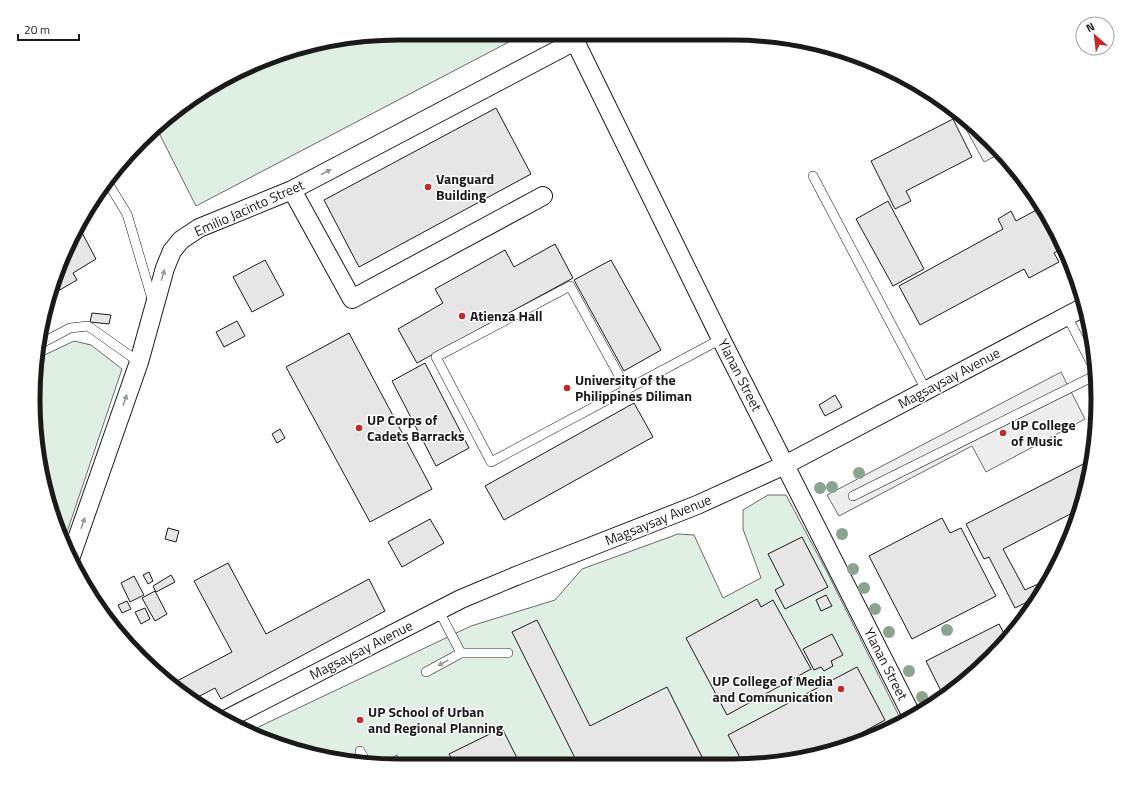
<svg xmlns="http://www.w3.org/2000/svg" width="1131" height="799" font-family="'Titillium Web',sans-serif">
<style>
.green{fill:#e0efe3;stroke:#6a6a6a}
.parking{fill:#ededed;stroke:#6a6a6a}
.building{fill:#e6e6e6;stroke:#1a1a1a}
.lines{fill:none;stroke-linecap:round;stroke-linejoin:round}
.lane-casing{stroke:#1a1a1a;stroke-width:10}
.street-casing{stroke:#1a1a1a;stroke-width:20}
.lane{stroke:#fff;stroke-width:9}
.street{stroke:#fff;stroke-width:18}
.tree{fill:#8aa48f}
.oneway{fill:#989898}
.poi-dot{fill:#c62828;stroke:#fff;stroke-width:1.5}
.labels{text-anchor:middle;stroke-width:3;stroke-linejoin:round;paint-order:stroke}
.poi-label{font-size:14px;font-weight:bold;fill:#1a1a1a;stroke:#fff;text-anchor:start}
.street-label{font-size:14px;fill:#1a1a1a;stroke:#fff}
.rim{fill:none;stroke:#1a1a1a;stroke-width:5}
</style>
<rect width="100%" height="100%" fill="#fff"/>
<path class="green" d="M400,33H526L196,206L157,129L196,95L304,46Z
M74,341L91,345L122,369L64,541L40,471L36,359Z
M768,495H786L826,570L902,722L893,728L780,763L376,765L305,754L248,732L471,626L555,600L582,569L678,534L694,535L723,598L761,578L743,529V510Z"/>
<path class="parking" d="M961,120L1001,153L984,162Z
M1061,372L1085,419L986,472L972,446L839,516L827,495Z
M397,755L402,765H378Z"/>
<path class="building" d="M496,108L531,174L359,267L324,200Z
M953,119L972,157L906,191L911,201L895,209L871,161Z
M888,201L924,269L893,286L856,219Z
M1042,207L1049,216L1063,248L1054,253L1059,262L1029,278L1024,269L920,325L899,286L1003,229L998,219L1011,211L1016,221Z
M80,229L96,259L73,273L77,280L51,295L61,259Z
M555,244L573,278L417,363L398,329L443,303L435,289L505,250L514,267Z
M265,260L284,295L252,312L233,277Z
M611,260L661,350L624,371L574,280Z
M92,313L111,315L109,324L90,322Z
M237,321L245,336L224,347L216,332Z
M349,333L432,489L370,522L286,367Z
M425,363L469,448L436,466L392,381Z
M835,395L842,407L825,416L819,405Z
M634,403L653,437L504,520L485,486Z
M280,429L285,438L277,443L272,434Z
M1091,460L1086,494L1080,509L1003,549L1025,590L1049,579L1039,596L1015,608L989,557L984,559L966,524Z
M942,518L950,533L961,528L996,596L912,639L869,556Z
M430,519L444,543L402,567L388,542Z
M168,528L179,531L176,542L165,539Z
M802,537L828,587L785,609L775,590L784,585L768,554Z
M228,563L266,634L369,579L385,611L221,699L215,688L192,700L181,693L175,682L232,652L194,581Z
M149,572L153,581L148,584L143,575Z
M171,575L175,582L156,592L153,586Z
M134,576L144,595L130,602L121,583Z
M155,591L167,614L155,621L142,598Z
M826,595L832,606L821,611L816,600Z
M757,599L761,607L773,600L811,669L727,715L686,638Z
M127,601L131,609L122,613L118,605Z
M145,608L150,619L141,624L135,612Z
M1028,613L1022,622V623L1019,618Z
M537,620L590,726L667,687L702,757L690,763L578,764L512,632Z
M999,624L1007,639L973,675L943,695L926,661Z
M832,634L843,655L831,661L833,666L824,671L821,667L814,670L803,649Z
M857,667L885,720L852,738L853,740L780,763H743L728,735Z
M502,728L520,764L455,765L449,754Z"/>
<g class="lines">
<g class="lane-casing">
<path id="lane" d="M813,176L926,390
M108,183L127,214L153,302
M1067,316L1096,372
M38,345L70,328L88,326L139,362
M627,390L570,286L436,357L491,462L721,339
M853,496L1096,375
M439,611L461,653
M426,672L461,653H508
M360,751L367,764"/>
</g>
<g class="street-casing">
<path id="street" d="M571,33L721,339L912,716
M292,190L352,299L543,196
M70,559L139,362L165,268L172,251L181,240L199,228L292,190L575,41
M225,720L461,599L516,576L697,505L785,465L1084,307"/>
</g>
<use href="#lane" class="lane"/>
<use href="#street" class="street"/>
</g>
<g class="tree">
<circle cx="859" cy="473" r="6"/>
<circle cx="832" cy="487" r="6"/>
<circle cx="820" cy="488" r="6"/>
<circle cx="842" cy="534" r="6"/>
<circle cx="853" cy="569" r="6"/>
<circle cx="864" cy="588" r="6"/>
<circle cx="875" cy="609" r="6"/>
<circle cx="947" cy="630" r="6"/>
<circle cx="889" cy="632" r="6"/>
<circle cx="909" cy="671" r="6"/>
<circle cx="922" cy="697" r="6"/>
</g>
<defs><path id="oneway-solid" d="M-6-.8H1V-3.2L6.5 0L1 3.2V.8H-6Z"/></defs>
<g class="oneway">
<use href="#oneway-solid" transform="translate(326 172) rotate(-28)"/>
<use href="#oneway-solid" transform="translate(163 275) rotate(-74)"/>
<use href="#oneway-solid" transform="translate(125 400) rotate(-71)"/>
<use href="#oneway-solid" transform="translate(83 523) rotate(-71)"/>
<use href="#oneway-solid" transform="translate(443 663) rotate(152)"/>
</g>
<g class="poi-dot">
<circle cx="428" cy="187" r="4"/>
<circle cx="462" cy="316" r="4"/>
<circle cx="567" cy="388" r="4"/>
<circle cx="359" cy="428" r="4"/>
<circle cx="1003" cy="433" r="4"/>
<circle cx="841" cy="689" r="4"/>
<circle cx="360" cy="720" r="4"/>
</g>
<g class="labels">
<g class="poi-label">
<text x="436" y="184">Vanguard<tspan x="436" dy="16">Building</tspan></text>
<text x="470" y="321">Atienza Hall</text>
<text x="575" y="385">University of the<tspan x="575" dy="16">Philippines Diliman</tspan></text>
<text x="367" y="425">UP Corps of<tspan x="367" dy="16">Cadets Barracks</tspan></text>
<text x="1011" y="430">UP College<tspan x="1011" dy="16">of Music</tspan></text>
<text x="833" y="686" text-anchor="end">UP College of Media<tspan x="833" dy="16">and Communication</tspan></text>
<text x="368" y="717">UP School of Urban<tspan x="368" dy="16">and Regional Planning</tspan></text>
</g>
<g class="street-label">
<text transform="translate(249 208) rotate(-24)" y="5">Emilio Jacinto Street</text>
<text transform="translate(740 375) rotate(63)" y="5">Ylanan Street</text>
<text transform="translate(949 378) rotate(-28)" y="5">Magsaysay Avenue</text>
<text transform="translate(658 520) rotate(-22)" y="5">Magsaysay Avenue</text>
<text transform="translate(361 650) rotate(-27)" y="5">Magsaysay Avenue</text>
<text transform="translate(886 664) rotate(63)" y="5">Ylanan Street</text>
</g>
</g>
<path d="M0 0H1131V799H0ZM399 40H732A359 359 0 0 1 1091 399V400A359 359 0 0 1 732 759H399A359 359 0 0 1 40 400V399A359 359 0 0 1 399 40Z" fill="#fff" fill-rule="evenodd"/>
<path class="rim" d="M399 40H732A359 359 0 0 1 1091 399V400A359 359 0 0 1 732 759H399A359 359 0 0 1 40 400V399A359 359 0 0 1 399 40Z"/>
<g transform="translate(1095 36) rotate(332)"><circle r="19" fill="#ffffff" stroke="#a3a3a3"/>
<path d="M0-3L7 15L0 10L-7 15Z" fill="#c62828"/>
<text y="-6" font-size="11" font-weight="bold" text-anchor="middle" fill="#1a1a1a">N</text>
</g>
<path d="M18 34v6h61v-6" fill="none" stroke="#1a1a1a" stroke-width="2"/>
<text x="24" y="34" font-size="12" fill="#1a1a1a" stroke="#ffffff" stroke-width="3" paint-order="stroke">20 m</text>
</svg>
